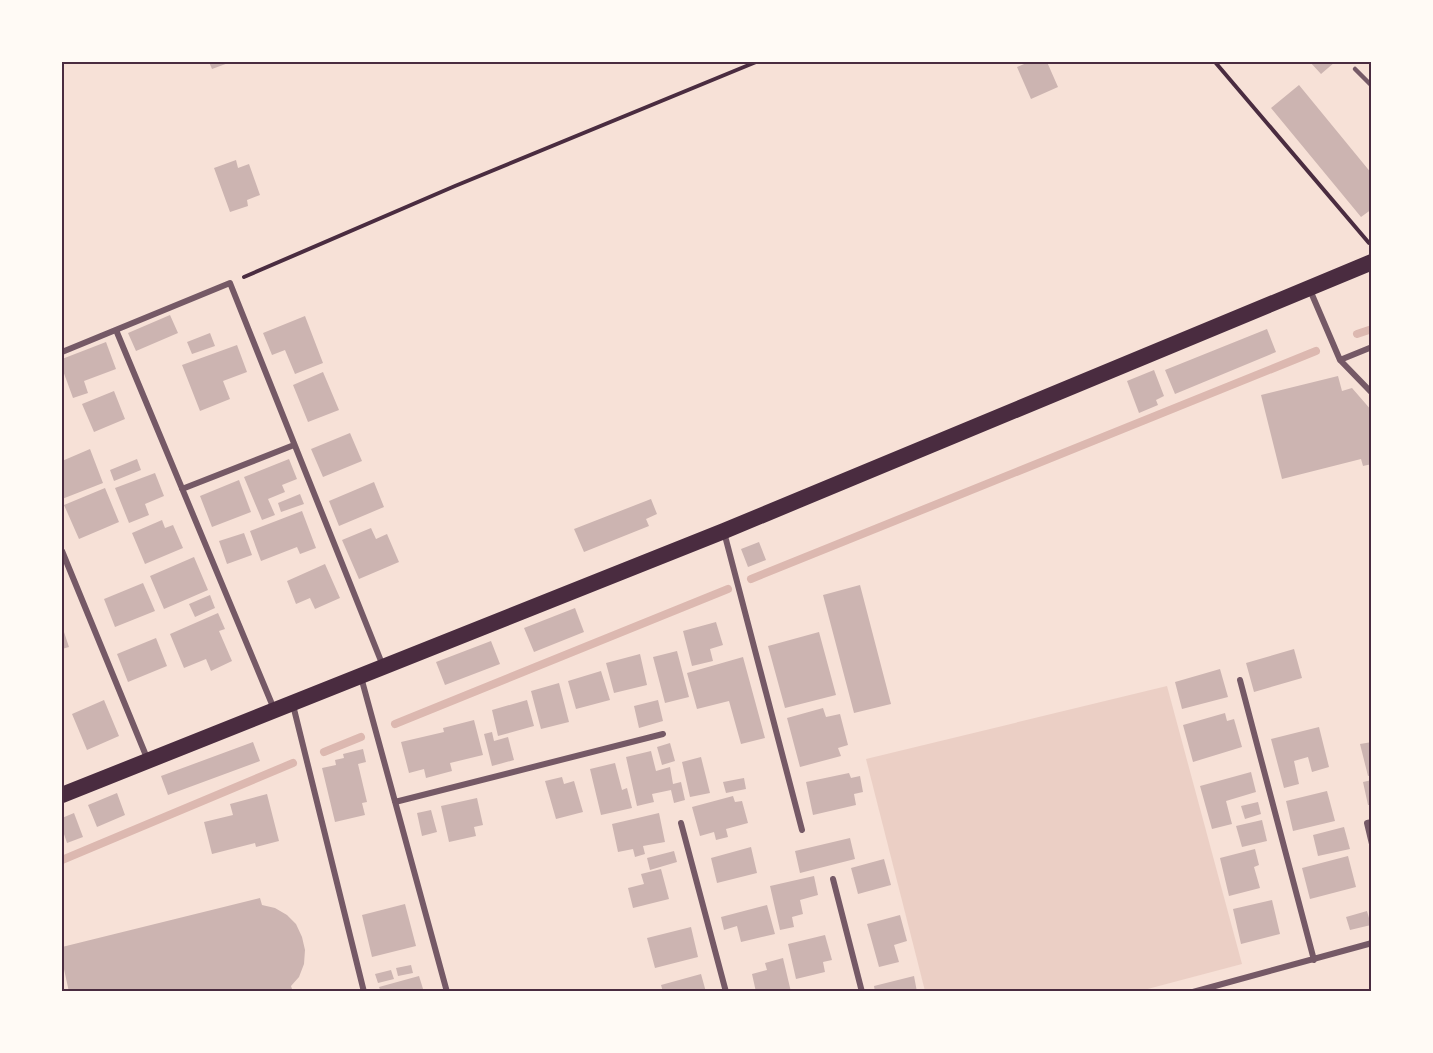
<svg xmlns="http://www.w3.org/2000/svg" width="1433" height="1053" font-family="'Titillium Web',sans-serif">
<style>
.green{fill:#ebcfc5}
.lines{fill:none;stroke-linecap:round;stroke-linejoin:round}
.stream{stroke:#dcb8b0;stroke-width:8}
.building{fill:#ccb4b1}
.path{stroke:#4a2c40;stroke-width:4}
.service{stroke:#755966;stroke-width:4.5}
.minor{stroke:#755966;stroke-width:6}
.trunk{stroke:#4a2c40;stroke-width:16}
.neatline{fill:none;stroke:#4a2c40;stroke-width:2}
</style>
<rect width="100%" height="100%" fill="#f7e1d7"/>
<path class="green" d="M1167,686L1242,964L1140,991H925L866,759Z"/>
<g class="lines">
<path class="stream" d="M1357,334L1372,329
M751,579L1316,351
M395,724L728,589
M324,752L361,737
M62,860L293,763"/>
</g>
<path class="building" d="M209,62H231L212,69Z
M1029,62H1047L1058,87L1031,99L1017,67Z
M1310,62H1335L1321,74Z
M1299,85L1372,174V209L1361,217L1271,108Z
M236,160L238,168L249,164L260,195L247,200L248,206L230,212L214,168Z
M170,315L178,333L136,351L128,333Z
M305,316L323,363L295,374L285,350L272,355L263,333Z
M1267,329L1276,352L1175,394L1165,370Z
M210,333L215,346L192,354L187,342Z
M106,342L116,369L84,381L88,393L73,398L62,368V359Z
M237,345L247,372L223,381L230,399L200,411L182,365Z
M1154,370L1164,396L1156,400L1158,405L1139,413L1127,381Z
M323,372L339,410L308,422L293,385Z
M1338,376L1342,391L1352,388L1372,411V464L1363,466L1361,459L1282,479L1261,395Z
M114,391L125,419L94,432L82,404Z
M350,433L362,461L323,477L311,449Z
M90,449L103,483L62,499V461Z
M137,459L141,470L114,481L110,470Z
M289,459L297,479L282,485L285,492L268,499L275,515L262,520L244,477Z
M155,473L164,496L145,504L149,515L129,523L115,488Z
M239,480L251,512L212,527L200,496Z
M374,482L384,507L339,526L329,501Z
M105,488L119,522L79,539L64,505Z
M300,494L304,504L281,512L278,503Z
M651,499L657,514L646,519L649,526L584,552L574,529Z
M302,511L316,548L300,554L297,547L261,561L250,531Z
M162,520L165,528L173,525L183,548L145,564L132,533Z
M371,528L376,539L387,534L399,562L359,579L342,540Z
M244,533L252,555L227,564L219,541Z
M759,542L766,560L748,567L741,549Z
M194,557L208,590L164,609L150,576Z
M325,564L340,598L315,609L310,598L296,604L287,581Z
M143,583L155,611L115,627L104,599Z
M860,585L891,704L854,713L823,595Z
M210,595L215,608L195,617L189,604Z
M575,608L584,632L534,652L524,628Z
M218,613L225,629L219,631L232,661L211,671L206,659L184,668L170,634Z
M716,622L723,645L710,649L713,661L692,666L683,631Z
M62,626L69,647L62,649Z
M819,632L836,695L785,708L768,646Z
M156,638L167,666L128,682L117,654Z
M491,641L500,664L445,685L436,662Z
M1294,649L1302,678L1254,692L1246,663Z
M677,651L689,697L665,703L653,657Z
M640,654L647,685L614,693L606,663Z
M743,657L765,738L741,744L729,701L697,709L687,673Z
M1220,669L1228,697L1182,709L1175,682Z
M601,671L610,700L576,709L568,681Z
M559,683L569,722L541,729L531,691Z
M104,700L119,736L87,750L72,714Z
M527,700L534,726L498,736L492,710Z
M658,700L663,721L639,728L634,706Z
M823,708L826,717L840,714L848,745L838,748L841,756L800,767L787,718Z
M1225,713L1227,721L1234,719L1242,747L1193,762L1183,725Z
M474,720L483,755L450,763L452,771L426,778L424,769L409,773L401,742L444,732L443,728Z
M1319,727L1329,767L1312,772L1308,757L1294,761L1299,784L1284,788L1271,739Z
M492,732L494,741L508,737L514,760L492,766L484,734Z
M253,742L260,761L168,795L161,776Z
M1372,742V775L1368,776L1360,744Z
M670,743L675,761L662,765L657,747Z
M363,749L366,762L358,764L367,802L362,803L365,815L335,822L322,768L336,765L335,760L344,758L343,754Z
M651,751L656,771L670,767L673,784L681,782L685,800L674,803L671,790L652,794L654,802L637,806L626,757Z
M701,757L710,793L690,797L682,762Z
M615,763L622,790L627,788L632,808L601,815L590,769Z
M1251,772L1256,792L1226,801L1232,824L1212,829L1200,786Z
M849,773L851,778L860,776L863,792L854,794L856,805L813,815L806,782Z
M562,777L564,784L574,781L583,812L556,819L545,781Z
M744,778L746,789L726,793L723,782Z
M1372,780V805H1368L1363,782Z
M1327,791L1335,821L1293,831L1286,801Z
M117,793L125,815L97,827L88,805Z
M267,794L279,841L256,847L255,843L212,854L204,822L233,815L230,804Z
M733,796L735,802L742,801L748,823L726,829L728,837L716,840L714,832L700,836L692,807Z
M477,798L483,825L474,827L476,836L449,842L441,806Z
M1258,802L1261,814L1245,819L1241,806Z
M431,810L437,832L422,836L417,813Z
M74,813L83,837L67,843L62,828V818Z
M659,813L665,842L643,846L645,854L635,857L633,849L618,852L612,824Z
M1262,820L1267,841L1242,847L1236,826Z
M1344,827L1350,849L1318,856L1313,835Z
M850,838L855,859L800,873L795,851Z
M751,847L757,873L717,883L711,858Z
M1255,849L1259,865L1254,867L1260,888L1229,896L1220,858Z
M674,851L677,862L650,870L647,858Z
M1348,856L1356,887L1310,899L1302,868Z
M884,859L891,885L858,894L851,868Z
M661,869L669,899L633,908L628,888L644,884L641,874Z
M814,876L818,895L800,900L803,914L792,917L794,927L780,930L770,886Z
M260,898L262,905L275,908L287,915L296,924L302,937L305,950L304,964L299,977L291,986L293,992H69L62,960V947Z
M1272,900L1280,934L1241,944L1233,909Z
M405,904L416,946L372,957L362,915Z
M767,905L775,934L741,942L737,926L724,930L721,917Z
M1367,911L1371,925L1350,930L1346,917Z
M900,915L907,941L894,945L899,962L879,967L867,924Z
M691,927L698,957L655,968L647,938Z
M825,935L832,960L823,962L825,972L796,979L788,944Z
M783,958L791,992H756L752,974L767,970L765,963Z
M411,965L413,973L398,976L396,968Z
M391,970L394,979L378,983L375,974Z
M701,974L706,992H663L661,985Z
M419,976L424,992H381L379,987Z
M914,976L917,992H875L874,986Z"/>
<g class="lines">
<path class="path" d="M1215,62L1369,243
M244,277L455,186L756,62"/>
<path class="service" d="M1355,69L1372,86"/>
<path class="minor" d="M1310,290L1340,360L1372,393
M116,330L274,709
M62,352L230,283L383,666
M1340,360L1372,347
M182,489L294,445
M724,532L802,830
M62,551L147,758
M361,677L447,992
M1240,680L1314,960
M293,705L364,992
M395,802L663,734
M1372,822L1367,823L1372,844
M681,823L726,992
M833,879L862,992
M1193,992L1372,943"/>
<path class="trunk" d="M62,795L724,531L1372,262"/>
</g>
<rect width="1433" height="1053" fill="none" stroke="#fffaf5" stroke-width="126"/>
<rect x="63" y="63" width="1307" height="927" class="neatline"/>
</svg>
